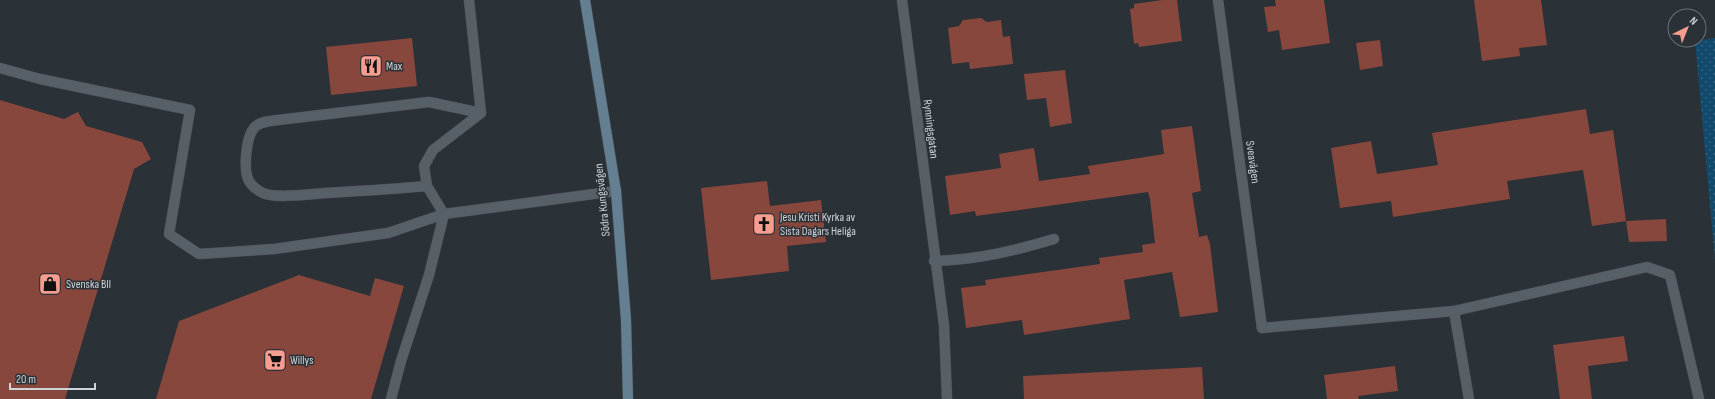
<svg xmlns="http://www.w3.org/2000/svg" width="1715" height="399" font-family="'Sofia Sans Condensed',sans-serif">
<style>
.grass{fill:url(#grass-dots)}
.building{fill:#87473d}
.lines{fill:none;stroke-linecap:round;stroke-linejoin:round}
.service-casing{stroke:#474d53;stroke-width:11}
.minor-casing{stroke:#474d53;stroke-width:11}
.secondary-casing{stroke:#474d53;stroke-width:11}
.service{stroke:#586067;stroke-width:10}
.minor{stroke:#586067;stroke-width:10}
.secondary{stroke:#647f92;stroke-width:10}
.labels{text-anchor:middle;stroke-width:3;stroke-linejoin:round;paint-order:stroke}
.poi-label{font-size:12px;fill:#cfd4d8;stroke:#2a3137;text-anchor:start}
.street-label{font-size:12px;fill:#cfd4d8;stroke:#2a3137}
</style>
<defs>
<pattern id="grass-dots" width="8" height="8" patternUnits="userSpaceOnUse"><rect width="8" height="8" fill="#114a6c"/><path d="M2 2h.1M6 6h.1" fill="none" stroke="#336380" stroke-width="1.8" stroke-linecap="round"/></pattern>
</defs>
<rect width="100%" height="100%" fill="#2a3137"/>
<path class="grass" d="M1715,38V260L1695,41Z"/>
<path class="building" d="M1162,0H1177L1182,41L1139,47L1138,43L1134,44L1130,9L1134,8V4Z
M1275,0H1324L1330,43L1282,50L1279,30L1268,32L1264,7L1276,6Z
M1474,0H1541L1547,45L1519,48L1520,56L1482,61Z
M981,18L987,22L1001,20L1003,37L1010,36L1013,64L970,69L969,62L952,64L948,28L959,26L963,20Z
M412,38L417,86L331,95L326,47Z
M1380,40L1383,66L1360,70L1356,43Z
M1065,70L1072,123L1050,127L1046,98L1027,100L1024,74Z
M0,100L64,119L78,112L86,126L142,142L151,159L134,169L65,399H0Z
M1586,109L1590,134L1613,130L1626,221L1666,219L1667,241L1629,242L1626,221L1592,226L1583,170L1507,181L1510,199L1393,217L1391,201L1340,208L1331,148L1371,141L1377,174L1438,165L1432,133Z
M1192,126L1201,191L1192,193L1199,237L1207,235L1210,244L1218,312L1180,317L1172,272L1124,280L1130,319L1024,335L1022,320L966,328L961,288L986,285L985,280L1100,264L1099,258L1143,252L1142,245L1155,243L1150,199L1148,192L976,216L975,211L950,215L945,176L1001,168L999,154L1034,148L1039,181L1090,174L1088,166L1164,154L1161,130Z
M767,181L770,206L821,200L826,242L787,246L789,271L711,280L701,188Z
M299,275L370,296L375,278L404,286L371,399H156L179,321Z
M1624,336L1628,361L1588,366L1592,399H1560L1553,345Z
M1395,366L1398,391L1358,396L1359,399H1327L1324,375Z
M1202,367L1204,399H1024L1023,376Z"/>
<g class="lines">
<g class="service-casing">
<path id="service" d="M469,0L481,113L433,150L424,166L427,186L444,214L616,191
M0,68L40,79L190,110L169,234L199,254L274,249L388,233L444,214
M427,186C394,189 360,191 326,193C312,194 275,199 263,193C257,190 252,186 249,181C243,170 246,137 254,128C258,123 264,122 270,121L429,102L481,113
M1454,311L1469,399
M1262,328L1454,311L1647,267L1670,275L1699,399
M391,399L401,361L429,275L444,214"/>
</g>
<g class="minor-casing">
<path id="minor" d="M902,0L944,325L947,399
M1218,0L1262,328
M934,261C976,260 1014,251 1054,239"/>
</g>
<g class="secondary-casing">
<path id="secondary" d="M585,0L616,191L626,320L628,399"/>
</g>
<use href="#service" class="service"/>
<use href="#minor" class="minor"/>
<use href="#secondary" class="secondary"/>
</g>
<defs>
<g id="restaurant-square" transform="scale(1.15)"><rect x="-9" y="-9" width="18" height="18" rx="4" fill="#f59d8e" stroke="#2a3137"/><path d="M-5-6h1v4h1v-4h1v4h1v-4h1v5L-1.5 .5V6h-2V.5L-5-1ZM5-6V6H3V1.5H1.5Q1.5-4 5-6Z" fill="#111"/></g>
<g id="church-square" transform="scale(1.15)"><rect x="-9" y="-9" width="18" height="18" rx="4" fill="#f59d8e" stroke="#2a3137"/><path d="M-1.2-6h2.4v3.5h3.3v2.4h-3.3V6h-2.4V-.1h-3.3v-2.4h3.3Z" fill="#111"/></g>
<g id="shop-square" transform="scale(1.15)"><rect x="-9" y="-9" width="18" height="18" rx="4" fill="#f59d8e" stroke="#2a3137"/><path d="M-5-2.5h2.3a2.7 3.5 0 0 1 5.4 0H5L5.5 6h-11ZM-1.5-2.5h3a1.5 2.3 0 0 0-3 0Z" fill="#111"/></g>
<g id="supermarket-square" transform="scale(1.15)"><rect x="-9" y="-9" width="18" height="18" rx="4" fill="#f59d8e" stroke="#2a3137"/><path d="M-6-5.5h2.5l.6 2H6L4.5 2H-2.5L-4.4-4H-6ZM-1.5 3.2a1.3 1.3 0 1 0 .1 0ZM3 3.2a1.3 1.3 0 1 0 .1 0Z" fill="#111"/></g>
</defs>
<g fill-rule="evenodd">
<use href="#restaurant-square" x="371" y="66"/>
<use href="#church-square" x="764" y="224"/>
<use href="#shop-square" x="50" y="284"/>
<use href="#supermarket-square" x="275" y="360"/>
</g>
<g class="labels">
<g class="poi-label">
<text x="386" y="70">Max</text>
<text x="780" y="221">Jesu Kristi Kyrka av<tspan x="780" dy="14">Sista Dagars Heliga</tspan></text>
<text x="66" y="288">Svenska BIl</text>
<text x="290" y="364">Willys</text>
</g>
<g class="street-label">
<text transform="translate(931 129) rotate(83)" y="4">Rynningsgatan</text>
<text transform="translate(1253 162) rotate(82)" y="4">Sveavägen</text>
<text transform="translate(602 200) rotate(-96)" y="4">Södra Kungsvägen</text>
</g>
</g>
<g transform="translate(1687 28) rotate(43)"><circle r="19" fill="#2a3137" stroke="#6c7277"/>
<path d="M0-3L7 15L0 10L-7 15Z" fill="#f59d8e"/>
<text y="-6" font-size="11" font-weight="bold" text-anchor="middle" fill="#cfd4d8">N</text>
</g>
<path d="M10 383v6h85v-6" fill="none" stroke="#cfd4d8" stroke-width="2"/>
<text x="16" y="383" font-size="12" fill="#cfd4d8" stroke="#2a3137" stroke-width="3" paint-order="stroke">20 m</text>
</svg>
